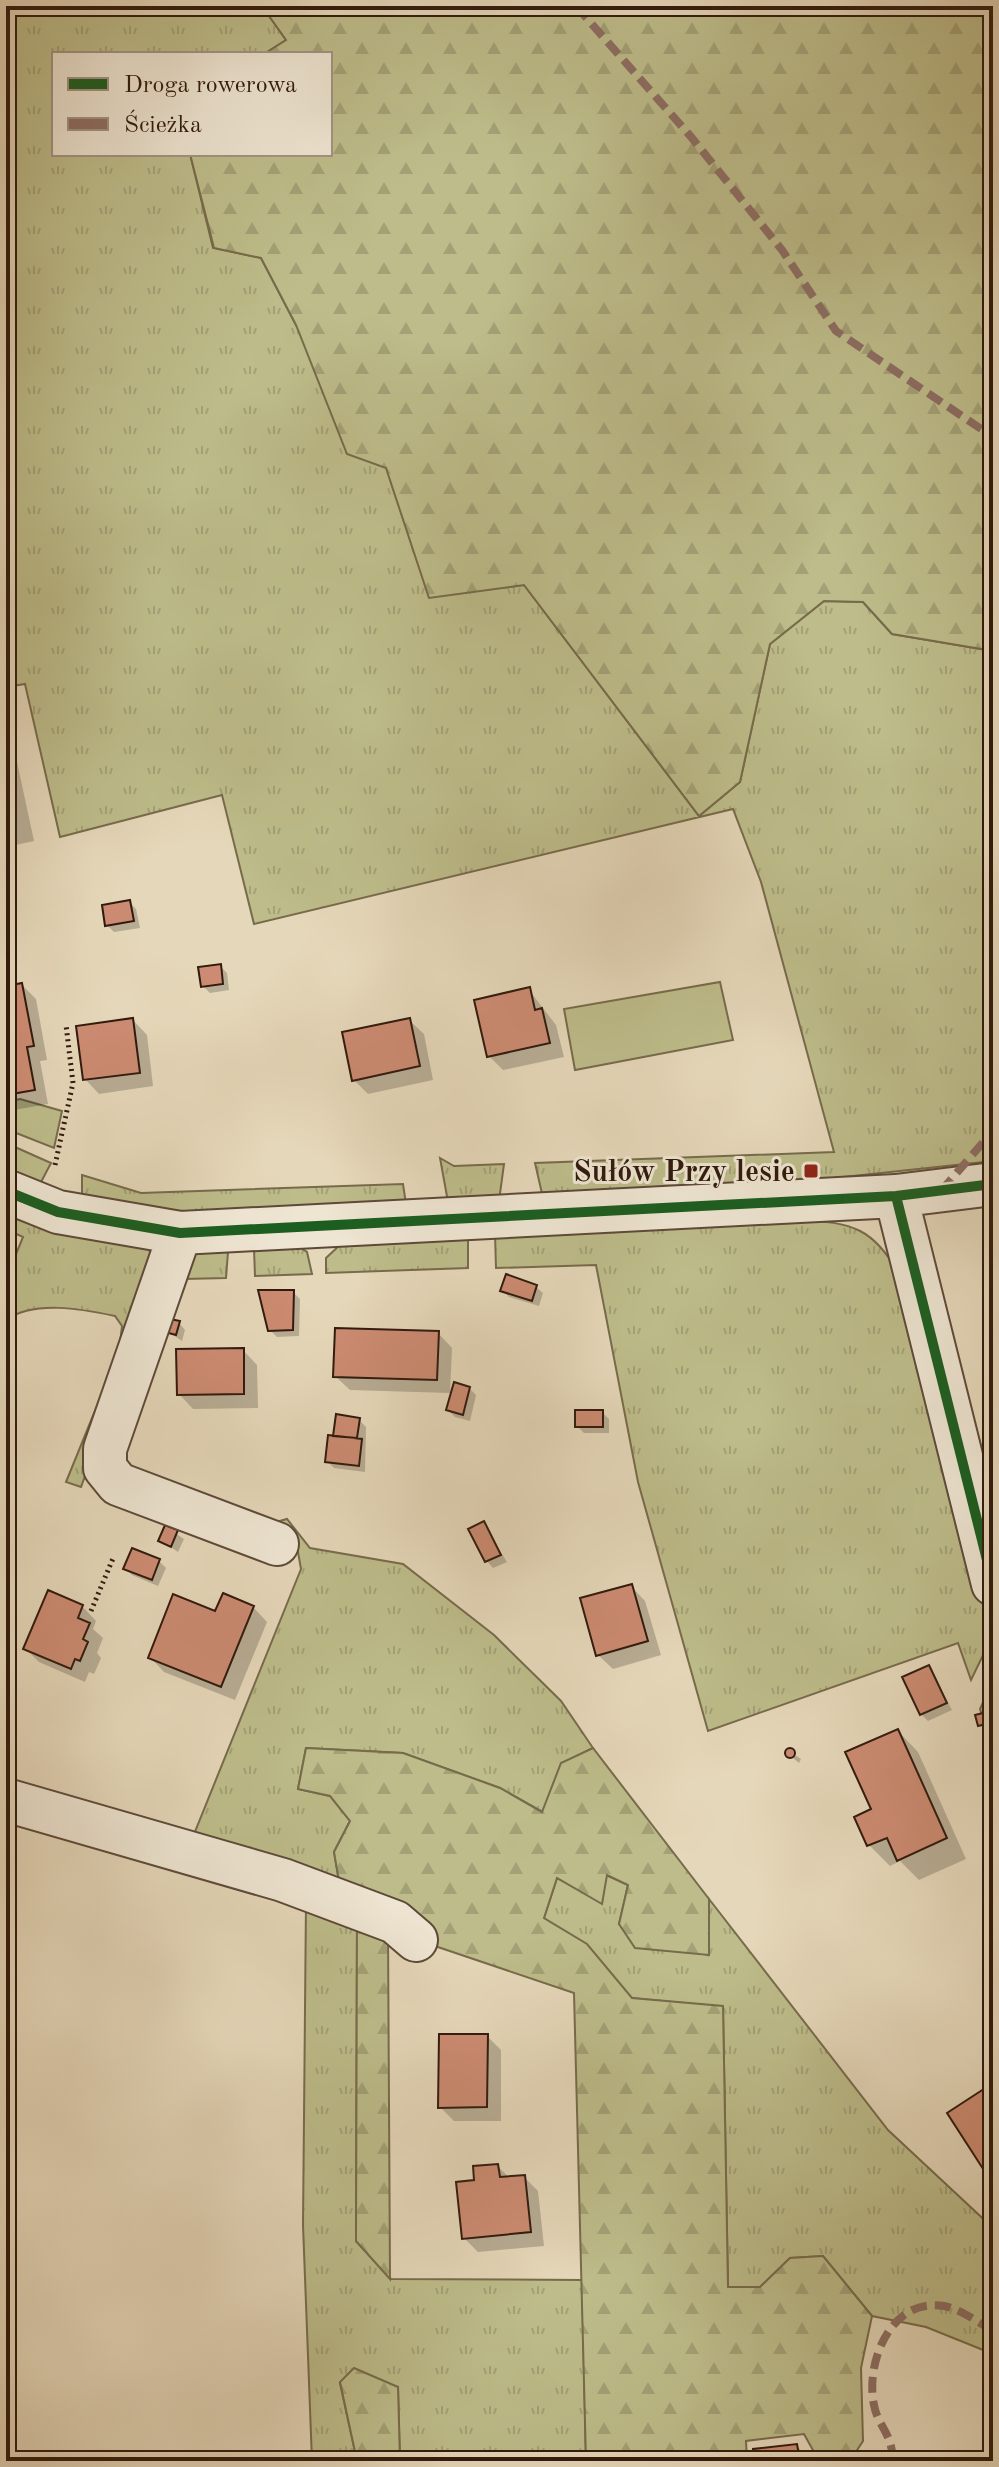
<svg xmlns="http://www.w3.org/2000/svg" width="999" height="2467" font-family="'Old Standard TT',serif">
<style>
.grass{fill:url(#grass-tufts);stroke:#776b4c;stroke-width:2}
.forest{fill:url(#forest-firs);stroke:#776b4c;stroke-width:2}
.garden{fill:#bdbc8a;stroke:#776b4c;stroke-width:2}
.shadow{fill:#0003}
.building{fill:#cc8b72;stroke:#311a0e;stroke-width:2}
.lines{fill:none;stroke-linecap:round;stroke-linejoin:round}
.minor-casing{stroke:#5e4939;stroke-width:46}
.path{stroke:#311a0e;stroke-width:5;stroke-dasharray:2 4;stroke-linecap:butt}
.minor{stroke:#eee5d2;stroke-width:42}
.quiet{stroke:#8d6e63;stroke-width:8;stroke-dasharray:16 8;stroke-linecap:butt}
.cycleway-casing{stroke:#eee5d2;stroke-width:15}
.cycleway{stroke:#1b5e20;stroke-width:10}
.poi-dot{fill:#8f2418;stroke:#eee5d2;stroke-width:3}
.labels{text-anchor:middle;stroke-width:6;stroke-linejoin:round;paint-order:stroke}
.poi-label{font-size:30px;font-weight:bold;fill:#311a0e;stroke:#eee5d2;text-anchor:end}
</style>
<defs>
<pattern id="grass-tufts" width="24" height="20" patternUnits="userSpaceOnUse" patternTransform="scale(2)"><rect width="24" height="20" fill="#bdbc8a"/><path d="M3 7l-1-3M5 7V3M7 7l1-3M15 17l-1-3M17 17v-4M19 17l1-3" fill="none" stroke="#a3a176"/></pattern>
<pattern id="forest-firs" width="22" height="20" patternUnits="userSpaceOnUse" patternTransform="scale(2)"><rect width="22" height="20" fill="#bdbc8a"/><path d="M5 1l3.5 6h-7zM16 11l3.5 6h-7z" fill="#a3a176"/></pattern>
</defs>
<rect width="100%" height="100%" fill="#e5d7b9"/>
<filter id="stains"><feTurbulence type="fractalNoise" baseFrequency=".0025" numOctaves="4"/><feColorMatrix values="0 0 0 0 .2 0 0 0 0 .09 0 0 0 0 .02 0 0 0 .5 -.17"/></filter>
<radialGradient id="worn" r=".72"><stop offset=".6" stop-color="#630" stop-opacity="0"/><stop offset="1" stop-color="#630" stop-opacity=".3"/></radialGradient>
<path class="grass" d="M6,6H262L286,40L264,54H54V154H190L213,248L261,258L296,325L386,467L429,597L524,585L699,816L740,782L770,644L824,601L863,602L892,634L993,651V1161L834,1178L543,1198L535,1163L834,1152L761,882L733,809L254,924L222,795L60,837L25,684L6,687Z
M6,1143L51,1163L39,1186L6,1171Z
M440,1158L454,1166L504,1164L499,1201L448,1202Z
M82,1175L141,1193L403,1184L406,1204L188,1216L82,1199Z
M6,1209L152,1249L126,1365L81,1487L66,1482L119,1352L122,1326L115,1316C82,1309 34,1300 6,1320V1279L23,1237L6,1229Z
M799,1220C852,1222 875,1228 901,1278L993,1613L990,1641L971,1680L958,1643L708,1731L638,1482L596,1265L496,1268L495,1234Z
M460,1236L468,1240V1268L326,1273V1258L341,1244Z
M299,1247L307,1252L312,1274L255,1276L254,1249Z
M194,1250L228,1252L226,1278L184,1279L123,1445L129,1475L276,1522L287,1519L310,1548L403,1564L494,1635L561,1701L593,1748L561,1764L543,1812L500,1788L403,1753L306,1748L298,1789L330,1796L350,1821L334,1852L340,1887L6,1792V1788L28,1798L62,1804L190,1844L301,1569L295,1535L123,1475L114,1445L184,1261Z
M993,1680V1749L980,1709Z
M606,1875L628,1885L619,1924L708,1955L709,1899L888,2130L993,2228V2354L926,2327L872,2316L823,2256L790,2258L760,2287H728L723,2007L632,1998L544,1918L557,1878L602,1903Z
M306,1902L357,1917L356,2241L391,2279L582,2280L586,2461H400L398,2387L340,2383L357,2461H312L303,2225Z"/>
<path class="forest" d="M262,6H993V651L892,634L863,602L824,601L770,644L740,782L699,816L524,585L429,598L386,468L347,454L296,325L261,258L214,248L190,154H330V54H264L286,40Z
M306,1748L403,1753L500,1788L542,1812L561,1763L593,1748L709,1899V1955L635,1948L619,1924L628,1885L607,1875L602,1904L557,1878L544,1918L587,1944L632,1998L723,2006L728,2287H760L790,2258L823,2256L872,2316L861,2368L863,2441L850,2461H819L804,2434L746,2441L747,2461H586L574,1993L429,1944L340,1887L334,1852L350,1821L330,1796L298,1789Z
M357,1917L388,1931L390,2279L356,2241Z
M354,2368L398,2387L400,2461H357L340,2382Z"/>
<path class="garden" d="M720,982L733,1040L575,1070L564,1009Z
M20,1099L62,1111L54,1148L6,1129V1102Z"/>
<path class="shadow" d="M6,750L17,762L34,841L6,847Z
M130,903L136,909L140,928L114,932L107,925Z
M220,966L227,973L229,990L210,993L203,986Z
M22,985L36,999L47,1060L40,1061L48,1104L14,1110L6,1102V988Z
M529,990L556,1025L564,1057L503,1070L489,1056Z
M133,1020L147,1035L153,1086L99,1094L85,1079Z
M409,1020L424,1034L433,1080L368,1094L354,1080Z
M536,1287L543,1293L539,1306L509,1297L503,1290Z
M293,1292L300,1299L299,1336L277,1337L270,1330Z
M6,1298L11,1303L6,1317Z
M179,1323L185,1330L182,1341L167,1331Z
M438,1333L452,1348L450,1393L350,1390L335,1376Z
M243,1350L257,1365L258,1408L193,1409L179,1394Z
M469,1388L476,1395L470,1421L455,1417L448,1410Z
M602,1412L609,1419V1433H584L577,1426Z
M359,1420L366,1427L365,1472L334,1468L327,1461L335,1438Z
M483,1524L507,1562L493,1568L487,1561Z
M166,1527L184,1539L178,1552L160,1540Z
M159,1561L166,1568L158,1586L132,1575L125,1568Z
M631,1586L645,1601L661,1655L613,1669L598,1655Z
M82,1606L96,1621L93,1629L103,1638L97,1653L101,1658L94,1674L89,1672L85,1682L39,1662L25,1648Z
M253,1607L267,1622L235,1700L164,1672L150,1657L216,1614Z
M929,1667L952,1710L928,1721L921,1714Z
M986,1714L993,1721V1730L987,1732L980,1725Z
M898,1731L918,1752L966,1859L919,1880L900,1861L890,1866L869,1845L857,1818L873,1810Z
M789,1751L801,1759L799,1763L788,1754Z
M487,2036L501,2050V2121H454L440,2107Z
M497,2166L510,2178L524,2177L538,2191L544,2246L478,2252L464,2238L476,2182Z
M797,2446L811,2461H756Z"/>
<path class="building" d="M6,779L15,821L6,823Z
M130,900L134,921L105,926L102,905Z
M221,964L223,984L201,987L198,967Z
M22,983L34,1046L27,1047L35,1090L6,1095V986Z
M530,987L535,1010L542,1008L550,1043L487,1057L474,1000Z
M133,1018L140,1073L83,1080L76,1026Z
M410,1018L420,1066L352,1081L342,1032Z
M506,1274L537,1285L532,1301L500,1291Z
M258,1290H294L293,1330L268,1331Z
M170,1319L180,1321L176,1335L165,1332Z
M335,1328L439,1331L437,1380L333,1377Z
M244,1348V1394L177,1395L176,1349Z
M454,1382L470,1387L463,1415L446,1410Z
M575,1410H603V1427H575Z
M336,1414L360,1418L357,1438L333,1436Z
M328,1435L362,1439L359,1466L325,1462Z
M484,1521L501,1555L485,1562L468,1529Z
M165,1525L178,1530L171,1547L158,1541Z
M132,1548L160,1559L152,1580L123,1569Z
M632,1584L648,1641L596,1656L580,1598Z
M48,1590L83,1605L78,1618L90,1623L83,1639L88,1642L80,1661L75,1659L71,1669L23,1649Z
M223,1593L254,1606L221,1687L148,1658L173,1594L215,1611Z
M929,1665L947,1703L920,1715L902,1677Z
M987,1712L990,1723L978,1726L975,1715Z
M898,1729L947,1838L897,1861L887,1838L867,1846L854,1817L871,1809L845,1752Z
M785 1753a5 5 0 1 1 10 0a5 5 0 1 1-10 0Z
M439,2034H488L487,2107L438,2108Z
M993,2083V2172L987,2175L947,2113Z
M498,2164L500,2177L525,2175L531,2232L462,2239L456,2182L474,2180L473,2166Z
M797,2444L800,2461H754L753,2449Z"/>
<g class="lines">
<g class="minor-casing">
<path id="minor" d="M6,1191L58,1212L180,1233L896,1196L993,1184
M896,1196L993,1584
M180,1233L105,1449V1468L118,1484L277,1544
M6,1800L283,1880L395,1922L416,1940"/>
</g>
<path class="path" d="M55,1165L73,1083L66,1025
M91,1611L114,1556"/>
<use href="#minor" class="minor"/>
<path class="quiet" d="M576,6L692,138L782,250L836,331L993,437
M941,1191L993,1131
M893,2461C892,2432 878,2427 874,2405C865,2362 891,2297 944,2306C960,2309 978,2322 993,2331"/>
<g class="cycleway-casing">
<path id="cycleway" d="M6,1191L58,1212L180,1233L896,1196L993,1184
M896,1196L993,1584"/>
</g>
<use href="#cycleway" class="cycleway"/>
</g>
<rect class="poi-dot" x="803" y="1163" width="16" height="16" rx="4"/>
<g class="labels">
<g class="poi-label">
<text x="795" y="1181">Sułów Przy lesie</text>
</g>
</g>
<rect width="999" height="2467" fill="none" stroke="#e5d7b9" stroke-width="32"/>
<rect x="8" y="8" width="983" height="2451" fill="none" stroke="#311a0e" stroke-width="4"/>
<rect x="16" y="16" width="967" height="2435" fill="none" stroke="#311a0e" stroke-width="2"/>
<rect x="52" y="52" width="280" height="104" fill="#eee5d2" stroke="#a29484" stroke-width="2"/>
<rect x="68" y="78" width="40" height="12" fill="#1b5e20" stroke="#a29484" stroke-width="2"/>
<text x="124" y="92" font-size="24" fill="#311a0e">Droga rowerowa</text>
<rect x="68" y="118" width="40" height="12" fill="#8d6e63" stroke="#a29484" stroke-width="2"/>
<text x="124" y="132" font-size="24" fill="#311a0e">Ścieżka</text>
<rect width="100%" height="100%" filter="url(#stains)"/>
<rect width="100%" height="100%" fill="url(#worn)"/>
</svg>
